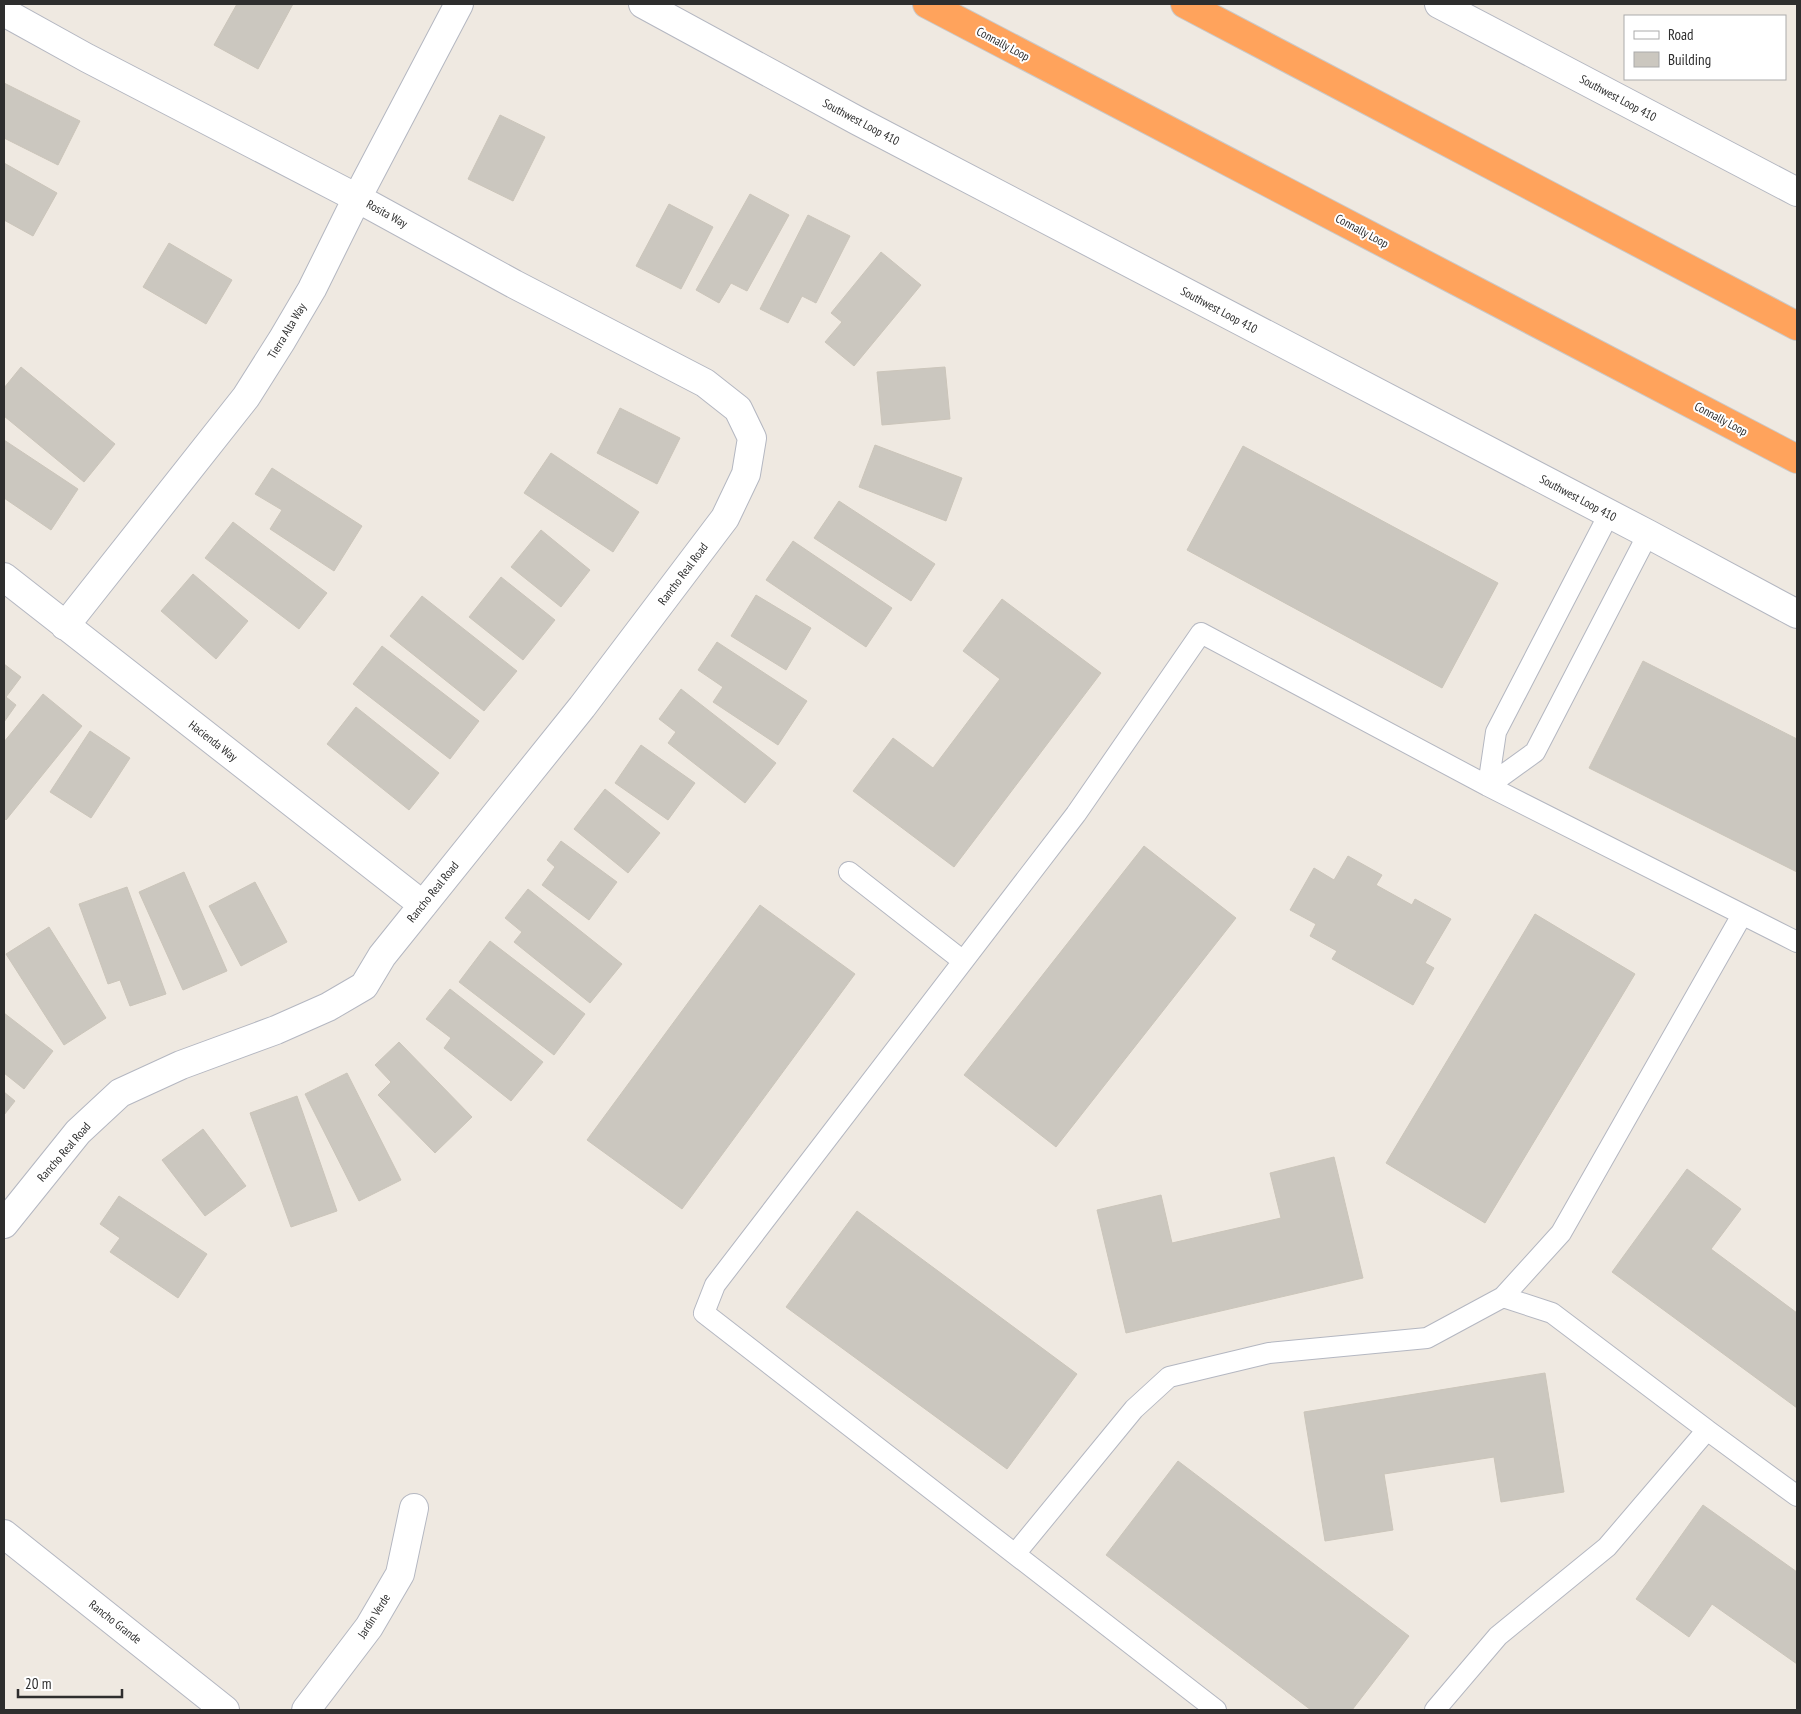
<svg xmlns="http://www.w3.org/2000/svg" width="1801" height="1714" font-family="'PT Sans Narrow',sans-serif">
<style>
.building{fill:#cbc7bf;stroke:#cbc5ba}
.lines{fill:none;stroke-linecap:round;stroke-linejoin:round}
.service-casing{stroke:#b4b7c1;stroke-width:22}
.minor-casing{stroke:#b4b7c1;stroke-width:30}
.secondary-casing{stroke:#b4b7c1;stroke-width:30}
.motorway-casing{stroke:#c9c9c9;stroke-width:30}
.service{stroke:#fff;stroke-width:20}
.minor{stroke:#fff;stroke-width:28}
.secondary{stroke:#fff;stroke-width:28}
.motorway{stroke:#ffa35c;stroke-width:28}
.labels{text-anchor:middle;stroke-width:4;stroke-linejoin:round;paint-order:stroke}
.street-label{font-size:12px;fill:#2e2e2e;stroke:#fff}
</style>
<rect width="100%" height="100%" fill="#efe9e1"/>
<path class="building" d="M237,4H293L258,69L214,45Z
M4,83L80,121L58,165L4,138Z
M500,115L545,137L513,201L468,179Z
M4,163L57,193L33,236L4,220Z
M750,194L789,215L747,291L731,283L719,303L696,290Z
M669,204L713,227L681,289L636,266Z
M808,215L850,236L816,303L802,296L788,323L760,309Z
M169,243L232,280L206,324L143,287Z
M881,252L921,285L854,366L825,342L842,322L831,313Z
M21,367L115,444L84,482L4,416V388Z
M945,367L950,419L882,425L877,372Z
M620,408L680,438L657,484L597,453Z
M4,440L78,489L51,530L4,498Z
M875,445L962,478L946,521L859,487Z
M1243,446L1498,583L1442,688L1187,550Z
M551,453L639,512L613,552L524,493Z
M272,468L362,526L334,571L270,529L282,510L255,494Z
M839,501L935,564L911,601L814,538Z
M233,522L327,593L299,629L205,558Z
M541,530L590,570L561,607L511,567Z
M793,541L892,608L866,647L766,580Z
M193,574L248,621L216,659L161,611Z
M501,577L555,620L523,660L469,617Z
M756,595L811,628L786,670L731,636Z
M422,596L517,671L484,711L390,636Z
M1002,599L1101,673L954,867L853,791L893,738L933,768L1000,679L963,651Z
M717,642L807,701L778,745L713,702L723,687L698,670Z
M382,646L479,721L450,759L353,684Z
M1643,661L1797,739V872L1589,768Z
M4,664L21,677L6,697L16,705L4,722Z
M681,689L776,763L745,803L668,743L676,732L659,719Z
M43,694L82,726L6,820L4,818V742Z
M356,707L439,773L409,810L327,744Z
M90,731L130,758L91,818L50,792Z
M641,745L695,783L668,820L615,783Z
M605,789L660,833L628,873L574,829Z
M561,841L617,882L589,920L542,885L555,867L547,860Z
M1144,846L1236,918L1056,1147L964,1075Z
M1348,856L1382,875L1376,885L1412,905L1415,899L1451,919L1425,963L1434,968L1413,1005L1332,959L1337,951L1310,936L1316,924L1290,910L1314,868L1334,880Z
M184,872L227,971L183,990L139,892Z
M255,882L287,942L241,966L209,906Z
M127,887L166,994L130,1006L120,980L108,984L79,904Z
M528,889L622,964L590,1003L514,942L522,932L505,918Z
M760,905L855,974L682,1209L587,1140Z
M1535,914L1635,974L1485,1223L1386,1163Z
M49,927L106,1018L64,1045L6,954Z
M490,941L585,1014L554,1055L459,982Z
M450,989L543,1062L511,1101L444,1048L451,1038L426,1019Z
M4,1013L53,1051L24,1089L4,1073Z
M399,1042L472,1117L435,1153L378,1095L391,1082L375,1065Z
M347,1073L401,1180L359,1201L305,1094Z
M4,1092L15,1101L4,1115Z
M297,1096L337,1211L291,1227L250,1113Z
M203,1129L246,1186L205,1216L162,1160Z
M1334,1157L1363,1278L1126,1333L1097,1210L1161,1195L1172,1243L1281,1218L1270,1173Z
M1687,1169L1741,1209L1711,1249L1797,1313V1408L1612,1272Z
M119,1196L207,1254L178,1298L110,1252L120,1238L100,1224Z
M857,1211L1077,1374L1007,1469L786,1307Z
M1545,1373L1564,1492L1501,1502L1494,1457L1384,1474L1393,1530L1325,1541L1304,1412Z
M1178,1461L1409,1636L1352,1710H1311L1106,1555Z
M1703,1505L1797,1572V1664L1712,1604L1689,1637L1636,1599Z"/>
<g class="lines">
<g class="service-casing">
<path id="service" d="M1488,786L1535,752L1648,534
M1488,786L1496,732L1609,514
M849,872L963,961
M1503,1297L1552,1313L1707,1430
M1015,1554L1134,1409L1169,1377L1269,1353L1427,1338L1503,1297L1561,1233L1742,915
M1216,1710L704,1313L715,1285L1076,814L1201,633L1488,786L1797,942
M1435,1710L1498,1636L1607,1547L1707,1430L1797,1496"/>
</g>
<g class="minor-casing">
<path id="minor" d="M4,12L87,58L357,198L514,284L705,383L738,409L752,438L746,474L725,518L582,707L382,956L364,986L328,1007L276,1030L181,1065L120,1093L78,1132L4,1224
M4,577L423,905
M65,626L246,397L282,340L312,289L357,198L459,4
M4,1534L225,1710
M306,1710L369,1627L400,1574L414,1508"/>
</g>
<g class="secondary-casing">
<path id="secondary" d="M643,4L858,121L1648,534L1797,614
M1439,4L1797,192"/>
</g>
<g class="motorway-casing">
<path id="motorway" d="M927,4L1797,459
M1185,4L1797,326"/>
</g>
<use href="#service" class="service"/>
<use href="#minor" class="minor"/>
<use href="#secondary" class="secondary"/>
<use href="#motorway" class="motorway"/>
</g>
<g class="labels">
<g class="street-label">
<text transform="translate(1003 44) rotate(28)" y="4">Connally Loop</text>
<text transform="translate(1618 98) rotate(28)" y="4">Southwest Loop 410</text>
<text transform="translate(861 122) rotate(28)" y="4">Southwest Loop 410</text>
<text transform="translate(387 214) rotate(29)" y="4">Rosita Way</text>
<text transform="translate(1362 231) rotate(28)" y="4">Connally Loop</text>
<text transform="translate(1219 310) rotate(28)" y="4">Southwest Loop 410</text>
<text transform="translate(287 331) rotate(-59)" y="4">Tierra Alta Way</text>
<text transform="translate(1721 419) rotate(28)" y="4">Connally Loop</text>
<text transform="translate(1578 498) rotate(28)" y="4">Southwest Loop 410</text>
<text transform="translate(683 574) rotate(-53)" y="4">Rancho Real Road</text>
<text transform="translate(213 741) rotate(38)" y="4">Hacienda Way</text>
<text transform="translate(433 892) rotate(-51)" y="4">Rancho Real Road</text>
<text transform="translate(64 1152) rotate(-49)" y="4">Rancho Real Road</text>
<text transform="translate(374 1616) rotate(-58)" y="4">Jardin Verde</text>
<text transform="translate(115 1622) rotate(38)" y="4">Rancho Grande</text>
</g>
</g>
<rect width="1801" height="1714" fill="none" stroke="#2e2e2e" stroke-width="10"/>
<rect x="1624" y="15" width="162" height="65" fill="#ffffff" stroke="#ababab"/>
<rect x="1634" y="31" width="25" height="8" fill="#ffffff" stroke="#ababab"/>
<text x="1668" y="40" font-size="15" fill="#2e2e2e">Road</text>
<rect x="1634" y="52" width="25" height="15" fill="#cbc7bf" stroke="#ababab"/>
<text x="1668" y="65" font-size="15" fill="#2e2e2e">Building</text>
<path d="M18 1689v8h104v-8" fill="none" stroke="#2e2e2e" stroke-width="2.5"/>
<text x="25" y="1689" font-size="15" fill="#2e2e2e" stroke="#ffffff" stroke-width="4" paint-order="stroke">20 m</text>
</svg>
